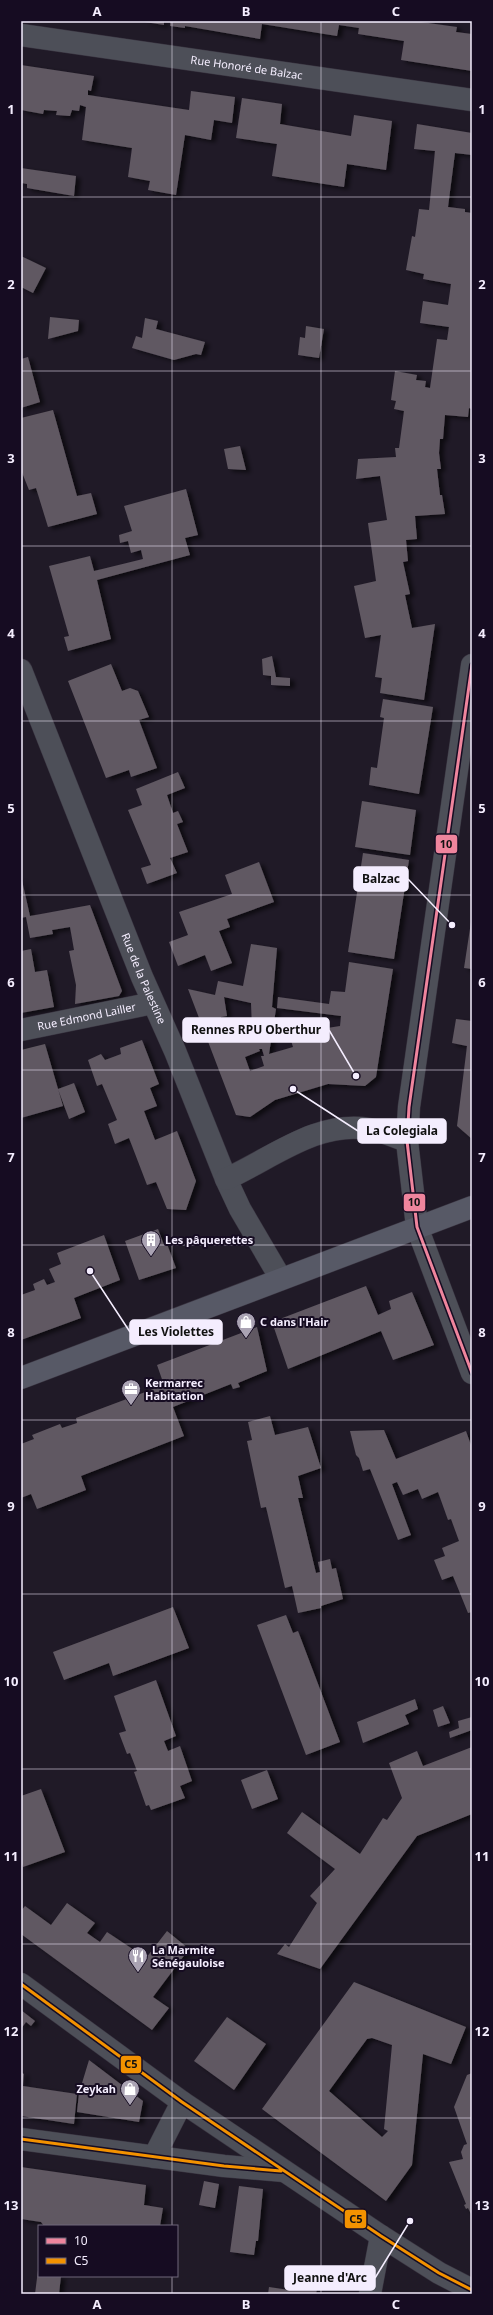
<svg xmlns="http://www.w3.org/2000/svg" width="493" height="2315" font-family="'Noto Sans',sans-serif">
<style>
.building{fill:#605862;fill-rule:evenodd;filter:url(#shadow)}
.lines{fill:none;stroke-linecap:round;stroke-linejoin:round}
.minor-casing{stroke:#393440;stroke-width:23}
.major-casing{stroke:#393440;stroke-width:23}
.minor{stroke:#4d4f58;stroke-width:22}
.major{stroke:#575966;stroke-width:22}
.bus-1-casing{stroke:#160c22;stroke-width:6}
.bus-2-casing{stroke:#160c22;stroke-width:6}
.bus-1{stroke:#ef859d;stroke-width:3}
.bus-2{stroke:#f39200;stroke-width:3}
.grid{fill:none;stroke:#f4edfe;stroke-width:1;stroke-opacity:0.55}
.labels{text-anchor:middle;stroke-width:4;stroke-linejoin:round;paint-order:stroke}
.street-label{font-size:11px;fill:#f4edfe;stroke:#160c22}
.poi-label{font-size:11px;font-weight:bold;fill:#f4edfe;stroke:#160c22;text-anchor:start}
.leader{fill:none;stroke:#f4edfe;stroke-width:1.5}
.callout-dot{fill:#f4edfe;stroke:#160c22;stroke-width:1.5}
.callout{fill:#f4edfe;stroke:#f4edfe;stroke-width:1.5}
.callout-label{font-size:12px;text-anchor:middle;font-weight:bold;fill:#111}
.line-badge{stroke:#160c22;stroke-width:1.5}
.pale-badge-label{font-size:11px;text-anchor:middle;font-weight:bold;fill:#111}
.neatline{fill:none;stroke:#f4edfe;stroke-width:1.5}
.grid-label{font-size:13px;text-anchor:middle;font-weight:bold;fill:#f4edfe}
</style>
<defs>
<filter id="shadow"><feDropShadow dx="4.5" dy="2.5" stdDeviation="2" flood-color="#0009"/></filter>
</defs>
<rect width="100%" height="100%" fill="#201a27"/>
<path class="building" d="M145,21H164V25L145,22Z
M170,21H414L457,27L456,32L472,34V71L401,60L404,41L358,34L359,28L339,25L337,36L262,24L260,39L185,26V28L170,26Z
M21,65L94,76L91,91L88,90V95L189,110L191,91L235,97L232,123L214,120L211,140L185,135L176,195L148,190L150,181L128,177L132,148L82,140L86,107L80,105L79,111L72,110L70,116L56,115L57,111L44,110L43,114L21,110Z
M242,98L282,104L280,124L351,136L354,115L392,121L386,170L347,164L344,187L272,176L277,144L236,138Z
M417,124L472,133V155L455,153L448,207L465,209V212L472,213V409L469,408L468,417L445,415L443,439H440L439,453L441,469H437L440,495H442L445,514L415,516L417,539L406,540L408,561L403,562L410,594L405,595L412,628L435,624L424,700L380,693L382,678L375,677L381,635L365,638L354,586L376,581L368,523L387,520L380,476L356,479L358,459L396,457L395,448H399L404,411L394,409L396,401L391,400L395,371L417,375L416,380L426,381L425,387L430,388L437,339L447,340L449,327L420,323L423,301L448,305L451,284L423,279L424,274L406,270L412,236L415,237L419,209L429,210L435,151L414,149Z
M21,168L76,176L74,196L27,188V184L21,183Z
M21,256L46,268L33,293L21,287Z
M50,317L79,320L78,331L48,339Z
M145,318L158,321L156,329L205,342L201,355L196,354L174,360L132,348L136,336L142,338Z
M306,326L324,329L319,358L298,355L300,337L305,338Z
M28,357L40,402L21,408V359Z
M53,410L77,496L91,493L97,514L48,527L36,488L29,490L21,470V418Z
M240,446L246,470L228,469L224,449Z
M186,489L198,535L185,538L190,555L97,580L111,639L68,651L64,637L69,636L49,566L90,556L94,571L143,559L141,550L131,553L128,541L120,543L119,535L132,531L124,506Z
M272,656L276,677L290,678V686L271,685V676L263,675L262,659Z
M111,664L122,691L130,688L138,691L149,717L139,720L157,768L131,777L129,770L106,778L68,681Z
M383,699L433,707L419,794L369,785L371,767L377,768L384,718L380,717Z
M178,772L185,788L167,795L173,813L178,811L183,822L177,824L188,852L170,858L177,873L147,884L141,868L151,865L128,810L142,805L136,789Z
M362,801L416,810L410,855L355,847Z
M363,853L409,860L394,959L348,952Z
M259,862L274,902L227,919L230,927L219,931L232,963L211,971L205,955L178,966L169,942L188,935L179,912L232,894L225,875Z
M21,876L30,916L90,905L122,991L119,996L75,1004L76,985L69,951L74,950L70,927L52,930L53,934L30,938L26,917L21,918Z
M471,922H472V969L464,968Z
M251,944L277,948L272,1007L276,1009L269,1054L293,1047L289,1034L340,1026L341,1016L277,1008L278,997L329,1004L331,991L345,992L349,962L393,969L376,1077L365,1086L328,1084L275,1100L250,1117L236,1115L188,989L215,995L218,981L243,986ZM224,997L251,1003L252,1029L221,1040V1017L227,1016ZM259,1049H262L264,1056H261L264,1066L250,1071L245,1057L260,1051Z
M31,949L35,972L47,970L54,1007L21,1013V951Z
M456,1019L472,1021V1139L457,1126L467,1046L452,1043Z
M142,1040L159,1084L150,1088L157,1106L144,1111L155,1140L177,1131L196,1181L186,1210L167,1209L156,1182L147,1185L129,1138L115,1144L108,1124L117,1120L102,1084L97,1086L88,1060L101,1054L105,1060L121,1054L120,1048Z
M45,1044L63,1106L21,1118V1050Z
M74,1083L85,1112L69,1119L58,1089Z
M158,1229L164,1245L167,1244L176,1268L139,1280L125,1241Z
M104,1235L120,1280L74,1298L81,1318L21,1340V1295L35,1290L33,1284L44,1279L47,1285L55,1282L49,1269L61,1264L57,1253Z
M366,1286L378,1315L391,1309L389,1301L412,1292L434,1345L393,1360L381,1331L288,1369L272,1322Z
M257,1327L267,1371L238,1383L240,1387L233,1389L231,1384L173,1407L184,1436L81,1476L86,1490L37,1509L31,1494L21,1498V1444L34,1439L32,1435L60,1424L62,1428L77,1423L76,1418L164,1385L157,1365Z
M270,1416L275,1435L308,1427L321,1468L298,1476L303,1498H298L316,1573L320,1572L318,1562L330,1559L332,1569L336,1568L343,1599L321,1606V1608L298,1613L292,1586L285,1588L266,1507L261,1508L247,1441L252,1440L248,1422Z
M384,1430L396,1459L466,1431L472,1448V1612L468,1613L453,1576L442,1580L434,1560L445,1556L442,1548L459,1541L451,1519L448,1520L438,1492L422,1499L418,1489L403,1495L397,1482L392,1484L411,1535L398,1540L370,1469L363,1471L359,1458L356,1455L350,1431Z
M173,1607L189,1648L113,1676L109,1663L64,1680L53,1652Z
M286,1615L293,1633L298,1631L340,1742L306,1755L257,1625Z
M156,1680L176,1736L164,1741L168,1751L180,1746L192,1781L180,1786L185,1798L151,1810L149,1805L146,1806L134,1772L137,1771L130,1753L127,1754L119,1733L126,1731L114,1696Z
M415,1699L418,1709L405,1715L409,1724L363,1743L357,1722Z
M443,1706L450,1723L438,1727L433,1710Z
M472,1717V1730L450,1738L449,1732L459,1728L458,1721Z
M472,1747V1814L417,1836L320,1969L277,1954L285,1944L289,1947L317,1903L310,1896L335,1869L287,1833L302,1812L360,1854L383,1818L387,1820L402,1798L389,1763L417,1751L423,1766Z
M267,1770L278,1799L252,1809L241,1780Z
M41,1789L65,1852L23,1867L21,1860V1796Z
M67,1903L95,1923L87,1933L100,1942L107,1932L146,1958L167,1931L189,1949L153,1997L169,2008L152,2030L21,1934V1911L25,1906L51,1925Z
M354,1982L466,2027L451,2064L423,2054L412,2165L386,2201L262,2109ZM372,2038L392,2045L384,2129L388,2131L382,2137L329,2091L367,2039Z
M21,2010L35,2021L31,2026L26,2022L21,2029Z
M227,2017L266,2044L234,2090L194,2061Z
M89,2060L143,2101L139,2122L77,2112L79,2093Z
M21,2072L24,2074L23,2086L77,2094L74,2124L21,2116Z
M472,2073V2216L468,2208L466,2209L464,2205L466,2204L449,2162L463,2159L461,2152L464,2145L467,2144L454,2107L467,2075Z
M21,2167L146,2185L144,2205L163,2208L160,2226H44L41,2222L21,2219Z
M204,2181L219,2184L215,2208L199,2205Z
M239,2186L263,2189L258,2241H256L254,2255L230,2252Z
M38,2270L39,2276H61L59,2294H35Z
M290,2285L317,2289L316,2294H268L269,2287L289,2290Z"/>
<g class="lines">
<g class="minor-casing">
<g id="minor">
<path id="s1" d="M21,35L472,100"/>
<path d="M472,665L409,1107L407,1141L417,1227L472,1373"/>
<path id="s2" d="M21,670L142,977L175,1051L226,1179L240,1209L281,1279"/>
<path id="s3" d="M21,1030L153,1003"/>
<path d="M226,1179C271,1159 317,1120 369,1129C382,1131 395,1137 407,1141"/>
<path d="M21,1984L182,2102L381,2236L439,2273L472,2290"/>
<path d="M21,2139L224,2166L284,2171"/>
<path d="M154,2157L182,2102"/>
<path d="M370,2294L381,2236"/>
</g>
</g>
<g class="major-casing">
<path id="major" d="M21,1378L472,1207"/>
</g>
<use href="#minor" class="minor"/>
<use href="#major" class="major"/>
<g class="bus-1-casing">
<path id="bus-1" d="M472,665L409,1107L407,1141L417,1227L472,1373"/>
</g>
<g class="bus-2-casing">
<path id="bus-2" d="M21,1984L182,2102L381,2236L439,2273L472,2290
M21,2139L224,2166L281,2171"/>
</g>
<use href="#bus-1" class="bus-1"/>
<use href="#bus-2" class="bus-2"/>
</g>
<path class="grid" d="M172,21V2226M321,21V2294M21,197H472M21,371H472M21,546H472M21,721H472M21,895H472M21,1070H472M21,1245H472M21,1420H472M21,1594H472M21,1769H472M21,1944H472M21,2118H472M172,2276V2294"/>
<defs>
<g id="building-pin" transform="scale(1)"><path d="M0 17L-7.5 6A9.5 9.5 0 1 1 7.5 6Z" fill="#aaa3b3" stroke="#160c22"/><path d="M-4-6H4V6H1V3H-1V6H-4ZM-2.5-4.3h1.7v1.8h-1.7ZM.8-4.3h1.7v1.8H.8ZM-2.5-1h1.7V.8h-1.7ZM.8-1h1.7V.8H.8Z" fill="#fff"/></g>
<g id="shop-pin" transform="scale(1)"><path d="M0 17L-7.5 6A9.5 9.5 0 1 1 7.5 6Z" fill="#aaa3b3" stroke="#160c22"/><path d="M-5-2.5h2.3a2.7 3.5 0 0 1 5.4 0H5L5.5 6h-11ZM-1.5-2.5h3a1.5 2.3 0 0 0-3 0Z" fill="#fff"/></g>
<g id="office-pin" transform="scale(1)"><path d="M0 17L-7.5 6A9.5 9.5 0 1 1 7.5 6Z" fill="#aaa3b3" stroke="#160c22"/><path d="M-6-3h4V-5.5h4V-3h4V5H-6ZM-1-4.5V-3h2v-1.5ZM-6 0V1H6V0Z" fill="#fff"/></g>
<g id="restaurant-pin" transform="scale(1)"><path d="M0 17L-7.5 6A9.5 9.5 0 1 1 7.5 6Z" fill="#aaa3b3" stroke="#160c22"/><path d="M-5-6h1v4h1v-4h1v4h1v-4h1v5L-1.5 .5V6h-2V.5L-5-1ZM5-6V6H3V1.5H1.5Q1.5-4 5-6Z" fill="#fff"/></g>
</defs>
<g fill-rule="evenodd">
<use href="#building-pin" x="151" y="1240"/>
<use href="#shop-pin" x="246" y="1322"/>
<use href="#office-pin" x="131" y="1389"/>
<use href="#restaurant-pin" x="138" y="1956"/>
<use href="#shop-pin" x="130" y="2089"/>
</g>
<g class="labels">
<g class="street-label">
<text dy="4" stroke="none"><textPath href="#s1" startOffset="228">Rue Honoré de Balzac</textPath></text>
<text dy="4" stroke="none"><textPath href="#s2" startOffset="332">Rue de la Palestine</textPath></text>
<text dy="4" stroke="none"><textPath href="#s3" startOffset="67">Rue Edmond Lailler</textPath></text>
</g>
<g class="poi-label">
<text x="165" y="1244">Les pâquerettes</text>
<text x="260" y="1326">C dans l'Hair</text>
<text x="145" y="1387">Kermarrec<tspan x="145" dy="13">Habitation</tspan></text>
<text x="152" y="1954">La Marmite<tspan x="152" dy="13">Sénégauloise</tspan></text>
<text x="116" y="2093" text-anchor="end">Zeykah</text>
</g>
</g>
<path class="leader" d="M452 925L408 879M356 1076L329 1030M293 1089L358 1131M90 1271L130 1332M410 2221L375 2278"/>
<g class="callout-dot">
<circle cx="452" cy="925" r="4"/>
<circle cx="356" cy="1076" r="4"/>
<circle cx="293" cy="1089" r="4"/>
<circle cx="90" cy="1271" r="4"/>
<circle cx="410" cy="2221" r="4"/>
</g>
<g class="callout">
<rect x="354" y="867" width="54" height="24" rx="4"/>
<rect x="183" y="1018" width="146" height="24" rx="4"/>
<rect x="358" y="1119" width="88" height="24" rx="4"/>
<rect x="130" y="1320" width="92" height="24" rx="4"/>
<rect x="285" y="2266" width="90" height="24" rx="4"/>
</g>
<g class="callout-label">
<text x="381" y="883">Balzac</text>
<text x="256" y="1034">Rennes RPU Oberthur</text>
<text x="402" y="1135">La Colegiala</text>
<text x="176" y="1336">Les Violettes</text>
<text x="330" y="2282">Jeanne d'Arc</text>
</g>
<g class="line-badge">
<rect x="435" y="834" width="23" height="20" rx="4" fill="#ef859d"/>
<rect x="403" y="1193" width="23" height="19" rx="4" fill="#ef859d"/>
<rect x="120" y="2055" width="22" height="19" rx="4" fill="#f39200"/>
<rect x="344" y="2209" width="23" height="20" rx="4" fill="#f39200"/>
</g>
<g class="pale-badge-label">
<text x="446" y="848">10</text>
<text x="414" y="1206">10</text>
<text x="131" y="2068">C5</text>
<text x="356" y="2223">C5</text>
</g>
<rect width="493" height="2315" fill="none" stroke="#160c22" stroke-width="44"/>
<rect x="38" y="2225" width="140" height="52" fill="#160c22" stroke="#6f667a"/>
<rect x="46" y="2238" width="20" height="6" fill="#ef859d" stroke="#6f667a"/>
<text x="74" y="2245" font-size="12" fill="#f4edfe">10</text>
<rect x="46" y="2258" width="20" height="6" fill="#f39200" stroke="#6f667a"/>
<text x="74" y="2265" font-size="12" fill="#f4edfe">C5</text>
<rect x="22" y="22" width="449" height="2271" class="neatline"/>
<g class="grid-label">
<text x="97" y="16">A</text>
<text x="246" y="16">B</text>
<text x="396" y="16">C</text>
<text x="11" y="114">1</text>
<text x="482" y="114">1</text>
<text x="11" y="289">2</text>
<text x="482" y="289">2</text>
<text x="11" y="463">3</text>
<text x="482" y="463">3</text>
<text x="11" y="638">4</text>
<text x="482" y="638">4</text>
<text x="11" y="813">5</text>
<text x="482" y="813">5</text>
<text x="11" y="987">6</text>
<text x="482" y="987">6</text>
<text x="11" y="1162">7</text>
<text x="482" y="1162">7</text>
<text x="11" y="1337">8</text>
<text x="482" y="1337">8</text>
<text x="11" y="1511">9</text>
<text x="482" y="1511">9</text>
<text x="11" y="1686">10</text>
<text x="482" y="1686">10</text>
<text x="11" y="1861">11</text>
<text x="482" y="1861">11</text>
<text x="11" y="2036">12</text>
<text x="482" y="2036">12</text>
<text x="11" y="2210">13</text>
<text x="482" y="2210">13</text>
<text x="97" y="2309">A</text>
<text x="246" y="2309">B</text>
<text x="396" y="2309">C</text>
</g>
</svg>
